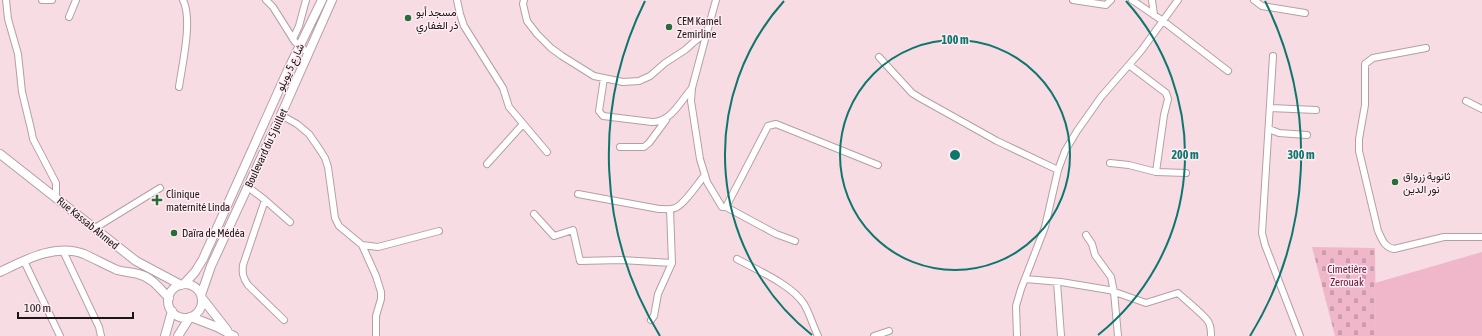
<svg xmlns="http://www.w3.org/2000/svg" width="1482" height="336" font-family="'Asap Condensed',Vazirmatn,sans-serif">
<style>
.cemetery{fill:url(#cemetery-stones)}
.pitch{fill:#efb7c9}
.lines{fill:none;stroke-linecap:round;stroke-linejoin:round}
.street-casing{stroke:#b79ea5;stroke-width:8}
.secondary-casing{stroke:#b79ea5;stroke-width:10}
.street{stroke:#fff;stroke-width:6}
.secondary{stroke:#fff;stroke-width:8}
.ring{fill:none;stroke:#0f766e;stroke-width:2}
.poi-dot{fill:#2a6c36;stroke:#fdedf2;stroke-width:1.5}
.labels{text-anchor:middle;stroke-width:3;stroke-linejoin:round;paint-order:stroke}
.poi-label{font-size:11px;fill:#1d1417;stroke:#fdedf2;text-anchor:start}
.street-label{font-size:11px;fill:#1d1417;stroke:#fdedf2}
.park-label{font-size:11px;fill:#6b123c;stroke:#fdedf2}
.centre{fill:#0f766e;stroke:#fdedf2;stroke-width:2}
.ring-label{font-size:12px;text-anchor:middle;font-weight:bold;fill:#0f766e;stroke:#fdedf2;stroke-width:3;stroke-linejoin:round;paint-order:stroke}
</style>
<defs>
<pattern id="cemetery-stones" width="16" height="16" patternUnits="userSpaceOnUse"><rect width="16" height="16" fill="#efb7c9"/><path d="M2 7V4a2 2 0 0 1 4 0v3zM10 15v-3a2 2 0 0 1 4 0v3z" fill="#cc9cac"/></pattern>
</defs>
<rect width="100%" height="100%" fill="#f7dce4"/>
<path class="cemetery" d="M1312,247L1375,248L1376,336H1335Z"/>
<path class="pitch" d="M1482,252V336H1376L1375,283Z"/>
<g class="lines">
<g class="street-casing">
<path id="street" d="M6,0L8,19L18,54L22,92L31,129L33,139L56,183V197
M42,0H52
M266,0L273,7L295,42L308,53
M457,0L460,14L464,26L503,88L509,107L547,152
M524,0L523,4L527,21L537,34L551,48L562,56L594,76L623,82L639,81L650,76L665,63L685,50L695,41L707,32L716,0
M1073,0L1106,5L1111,0
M1132,0L1163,21L1228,71
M1152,0L1154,15
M1254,0L1262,6L1305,13
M69,17L76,0
M707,32L692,88L691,101L700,159L707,182L722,207H726L768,126L776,124L878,165
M293,39L299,26L306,0
M1426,48L1373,58L1365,64V105L1359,139V151L1378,231C1382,239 1384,247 1394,249L1444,237H1482
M1273,56L1262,233L1265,245L1300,336
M879,57L912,93L920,98L997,141L1058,170
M1129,65L1166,93L1168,99L1164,115L1156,172
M604,78L599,111L603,116L652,122C670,123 681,101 692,88
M179,87C182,65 193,20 183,0
M1466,101L1482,109
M1270,108L1316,110
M281,115L297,124L309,134L320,150L325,158L328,167L335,218L339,226L362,245L378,247L439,231
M1269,129L1279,133L1307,135
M620,147H644L649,143L666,120
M1110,163L1129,165L1156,172L1186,173
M487,164L523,124
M248,187L265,200L290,222
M578,194L659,209C664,209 670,210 675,208C684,205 698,183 705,175
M265,200L243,265C242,273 243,278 248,285L284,320
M726,207L776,234L795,241
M534,214L554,236L573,230L580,261L621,260L672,263
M95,228L160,188
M1086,235L1092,244L1095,255L1111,277L1114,292L1118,336
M362,245L376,276L381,292V299L376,316V336
M63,251L99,327L101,336
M737,259C757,270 792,285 804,304C810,314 813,326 818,336
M24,261L60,336
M1025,279L1061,282L1109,290L1146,303L1178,293C1184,299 1207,317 1209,323C1211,327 1211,332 1211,336
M1057,282L1061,336
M651,320L654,316L658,294L672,263L670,209
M874,336L889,331
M1017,336L1016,306L1021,289L1045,227L1058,170L1065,151L1077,131L1101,97L1141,51L1178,0"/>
</g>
<g class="secondary-casing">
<path id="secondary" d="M0,154L136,261L181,285
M0,272C25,260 56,243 84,254C95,259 106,265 117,270C124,272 131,272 138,274C152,277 160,289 169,298
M184,284L195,272L203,259L288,70L322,0
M168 301a17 17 0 1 1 34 0a17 17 0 1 1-34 0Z
M201,295L211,266L281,115L332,0
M202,298L227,330
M191,317L217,327L234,336
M165,336L172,311
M178,336L190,317"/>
</g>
<use href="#street" class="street"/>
<use href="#secondary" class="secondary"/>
</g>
<g class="ring">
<circle cx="955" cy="155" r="115"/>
<path d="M812 335A230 230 0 0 1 784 1M1126 1A230 230 0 0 1 1098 335"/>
<path d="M660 336A346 346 0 0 1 645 1M1265 1A346 346 0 0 1 1250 336"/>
</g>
<g class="poi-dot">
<circle cx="408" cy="18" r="4"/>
<circle cx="669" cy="27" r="4"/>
<circle cx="1395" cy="182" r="4"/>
<path d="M155 194h4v4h4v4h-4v4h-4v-4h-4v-4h4z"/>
<circle cx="174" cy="233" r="4"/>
</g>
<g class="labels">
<g class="poi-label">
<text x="416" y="16">مسجد أبو<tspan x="416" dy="13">ذر الغفاري</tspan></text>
<text x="677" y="25">CEM Kamel<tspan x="677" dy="13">Zemirline</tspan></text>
<text x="1403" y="180">ثانوية زرواق<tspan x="1403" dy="13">نور الدين</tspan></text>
<text x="166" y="198">Clinique<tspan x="166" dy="13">maternité Linda</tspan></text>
<text x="182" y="237">Daïra de Médéa</text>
</g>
<g class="street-label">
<text transform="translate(290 67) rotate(-65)" y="4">شارع 5 يويلو</text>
<text transform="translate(266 148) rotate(-65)" y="4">Boulevard du 5 juillet</text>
<text transform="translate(88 223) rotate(39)" y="4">Rue Kassab Ahmed</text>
</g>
<g class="park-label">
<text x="1347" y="273">Cimetière<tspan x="1347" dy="13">Zerouak</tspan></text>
</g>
</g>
<circle cx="955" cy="155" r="6" class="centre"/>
<g class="ring-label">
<text x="955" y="44">100 m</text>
<text x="1185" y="159">200 m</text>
<text x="1301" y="159">300 m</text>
</g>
<path d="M18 312v6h115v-6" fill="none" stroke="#1d1417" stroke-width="2"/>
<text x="24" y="312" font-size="12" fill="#1d1417" stroke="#fdedf2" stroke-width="3" paint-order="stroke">100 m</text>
</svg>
